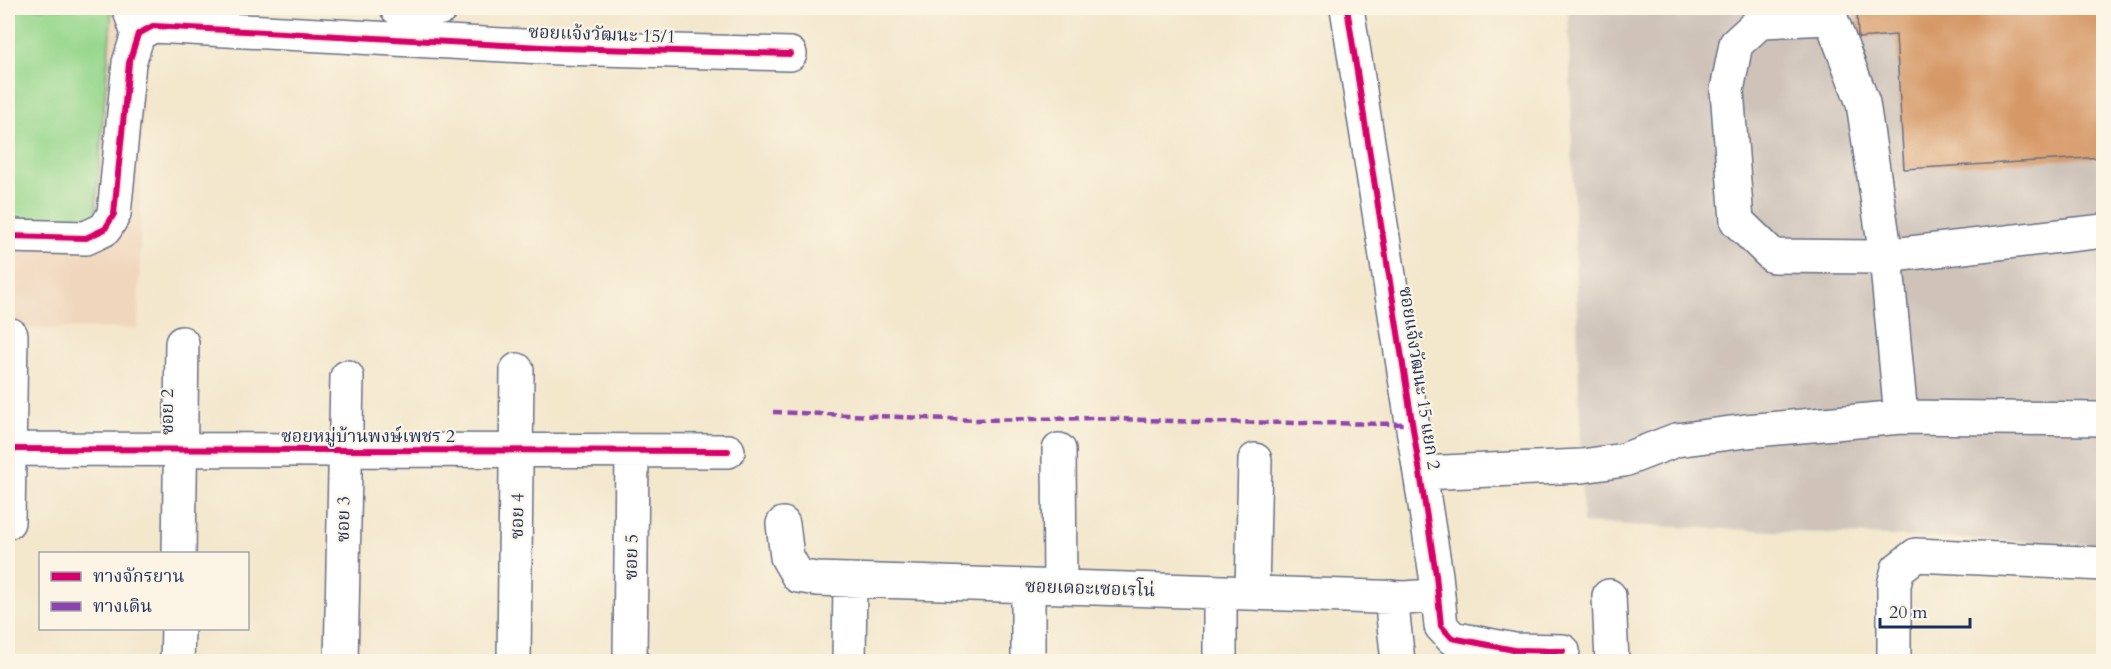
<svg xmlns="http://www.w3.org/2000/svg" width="2111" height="669" font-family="Cardo,'Noto Serif Thai',serif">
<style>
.built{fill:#f0d6bc}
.industrial{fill:#cec2b9}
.green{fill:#97d78d;stroke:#598376;stroke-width:1.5}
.building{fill:#d69866}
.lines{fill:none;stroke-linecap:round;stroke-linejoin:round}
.minor-casing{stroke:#676f84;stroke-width:36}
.minor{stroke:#fff;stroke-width:33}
.quiet{stroke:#8e44ad;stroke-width:4.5;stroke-dasharray:9 4.5;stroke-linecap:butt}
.cycleway-casing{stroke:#fcf5e5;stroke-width:10}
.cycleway{stroke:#d6006c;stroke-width:6}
.labels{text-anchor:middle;stroke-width:4.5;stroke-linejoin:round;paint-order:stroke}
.street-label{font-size:18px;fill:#1b2f5e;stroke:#fcf5e5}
</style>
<rect width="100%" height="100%" fill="#fcf5e5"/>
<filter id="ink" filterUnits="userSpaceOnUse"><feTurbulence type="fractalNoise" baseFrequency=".0167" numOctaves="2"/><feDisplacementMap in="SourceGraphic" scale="12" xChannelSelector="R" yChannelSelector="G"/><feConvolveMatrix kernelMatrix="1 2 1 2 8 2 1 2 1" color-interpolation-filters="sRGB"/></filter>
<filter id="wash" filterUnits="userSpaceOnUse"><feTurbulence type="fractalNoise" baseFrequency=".008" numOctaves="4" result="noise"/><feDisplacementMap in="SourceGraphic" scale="24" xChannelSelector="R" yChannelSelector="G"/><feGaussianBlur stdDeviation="1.35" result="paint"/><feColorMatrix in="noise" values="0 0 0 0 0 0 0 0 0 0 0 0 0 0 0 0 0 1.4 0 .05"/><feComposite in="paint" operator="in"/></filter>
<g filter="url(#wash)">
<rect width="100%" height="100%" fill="#f3e7cc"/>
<path class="built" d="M8,8H112L113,16L144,48L138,328L8,329Z"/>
<path class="industrial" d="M1568,8H2103V545L1583,523Z"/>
<path class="green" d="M8,8H112L95,217L75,223L8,219Z"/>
<g id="blocks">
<path class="building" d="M1857,8H2104V157L1904,169L1896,35L1858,38Z"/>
</g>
</g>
<g filter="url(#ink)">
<use href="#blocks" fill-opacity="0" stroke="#676f84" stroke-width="1.5"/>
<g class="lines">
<g class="minor-casing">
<path id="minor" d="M129,8L138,34
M397,8L434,10L441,8
M1347,8L1436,575L1441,626L1452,638L1514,650L1563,651
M1830,8L1831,18L1863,103L1886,256L1901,417
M1831,18L1761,21L1736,44L1727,90L1737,221L1773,256L1875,257L2104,231
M8,236L86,238L105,229L114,214L129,63L138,34L153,26L560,48L790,54
M8,449L728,451
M1059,450L1060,587
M1421,473L1582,466L1624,460L1676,440L1746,431L1901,417L2104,419
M8,522L11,335
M783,524L787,557L798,576L817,579L1407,598L1438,595
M179,554L182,343
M1220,592V662
M1252,593L1255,460
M1609,596L1612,662
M1391,597L1398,662
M177,662L178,628
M341,662L347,377
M514,662L517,370
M630,662L632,452
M849,662L850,580
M1028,662V586
M1894,662V585L1898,569L1916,555L2104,564"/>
</g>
<use href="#minor" class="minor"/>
<path class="quiet" d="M773,412L976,420L1093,418L1200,422L1413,424"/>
<g class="cycleway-casing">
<path id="cycleway" d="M1347,8L1436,575L1441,626L1452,638L1514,650L1563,651
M8,236L86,238L105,229L114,214L129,63L138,34L153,26L560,48L790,54
M8,449L728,451"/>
</g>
<use href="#cycleway" class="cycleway"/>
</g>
</g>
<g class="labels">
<g class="street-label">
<text transform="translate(602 34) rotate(2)" y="6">ซอยแจ้งวัฒนะ 15/1</text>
<text transform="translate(1420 378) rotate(81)" y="6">ซอยแจ้งวัฒนะ 15 แยก 2</text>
<text transform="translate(167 412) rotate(-90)" y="6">ซอย 2</text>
<text x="368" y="442">ซอยหมู่บ้านพงษ์เพชร 2</text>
<text transform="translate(517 516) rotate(-89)" y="6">ซอย 4</text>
<text transform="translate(343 519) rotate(-89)" y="6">ซอย 3</text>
<text transform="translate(631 557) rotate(-89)" y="6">ซอย 5</text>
<text transform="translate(1090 588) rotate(2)" y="6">ซอยเดอะเซอเรโน่</text>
</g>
</g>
<rect width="2111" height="669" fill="none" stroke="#fcf5e5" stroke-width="30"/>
<rect x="39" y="552" width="210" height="78" fill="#fcf5e5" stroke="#a2a6af" stroke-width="1.5"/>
<rect x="51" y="572" width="30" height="9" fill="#d6006c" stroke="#a2a6af" stroke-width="1.5"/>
<text x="93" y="582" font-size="18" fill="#1b2f5e">ทางจักรยาน</text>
<rect x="51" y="602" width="30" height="9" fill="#8e44ad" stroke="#a2a6af" stroke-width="1.5"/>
<text x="93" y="612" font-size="18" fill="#1b2f5e">ทางเดิน</text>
<path d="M1880 618v9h90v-9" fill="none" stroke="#1b2f5e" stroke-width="3"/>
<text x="1889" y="618" font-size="18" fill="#1b2f5e" stroke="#fcf5e5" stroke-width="4.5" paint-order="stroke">20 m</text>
</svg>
